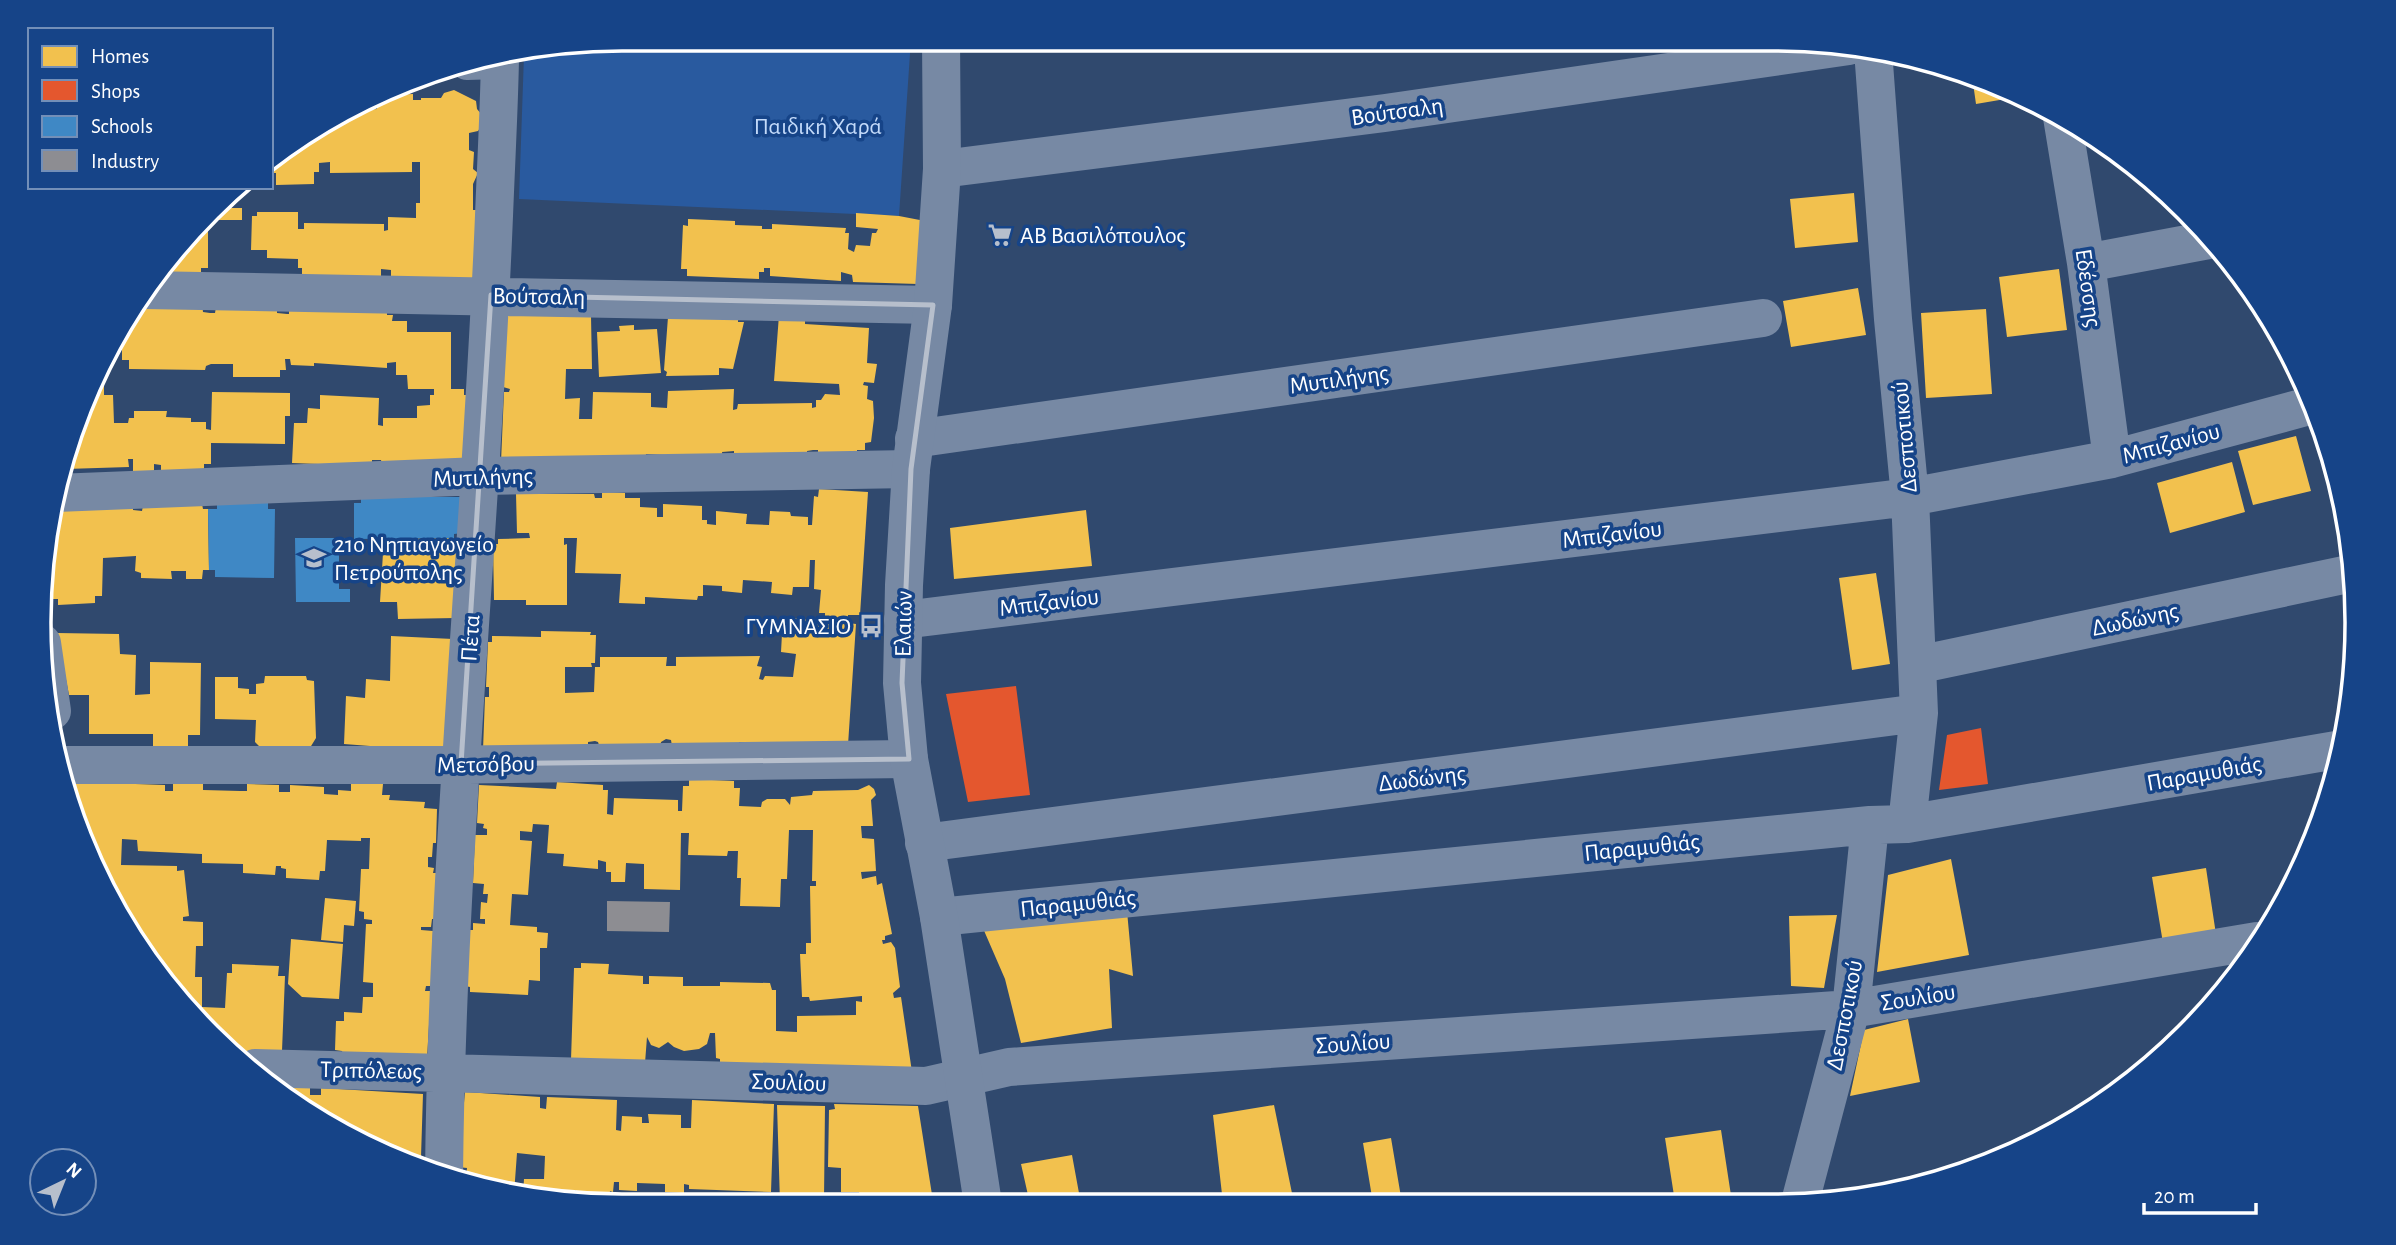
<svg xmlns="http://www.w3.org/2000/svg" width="2396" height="1245" font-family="'Alegreya Sans',sans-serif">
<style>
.green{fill:#295a9f}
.homes{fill:#f2c14e}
.shops{fill:#e4572e}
.schools{fill:#3f88c5}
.industry{fill:#8d8d92}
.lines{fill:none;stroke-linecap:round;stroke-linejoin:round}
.pedestrian{stroke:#7789a4;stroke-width:32}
.minor{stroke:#7789a4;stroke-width:38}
.tertiary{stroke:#7789a4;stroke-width:38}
.marked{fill:none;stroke:#b7bfcc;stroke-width:5;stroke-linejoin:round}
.labels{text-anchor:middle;stroke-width:7;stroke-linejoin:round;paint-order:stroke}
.street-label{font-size:24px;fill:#fff;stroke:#164488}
.park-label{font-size:24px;fill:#c3dafa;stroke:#164488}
.poi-label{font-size:24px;fill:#fff;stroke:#164488;text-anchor:start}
.rim{fill:none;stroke:#fff;stroke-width:3.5}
</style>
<rect width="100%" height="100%" fill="#30496e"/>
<path class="green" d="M623,39H911L899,216L519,199L524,55Z
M478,62V76L419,78L434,70Z"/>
<path class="homes" d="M1972,76L1998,86L2023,96L1976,104Z
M454,90L476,101L477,109L482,115V125L478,131L469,133V150L474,152L473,169L478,173L473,184V210H479V283L391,281V270L381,269V277L302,275V268H298V259L267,258V250H251L252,216H257V212H298V229H304V223L384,224V231L388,230V217L416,218V203H420V162H412V172L330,173V162L319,163V172H314V184L276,185V173H271V157L365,107V110L377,109V100L388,95L413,94V100H421V98H441L444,93Z
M1854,193L1858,242L1795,248L1790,199Z
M222,208H242V220H219V211Z
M856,213L899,216L925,221L918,284L853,282L852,275L841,272V281L770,276V268H764V272H759V279L687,276V269H681L683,225L688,226V219L735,221V225L762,226V229H772V224L846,228L845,233H849L848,249L854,252L856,245L870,246L872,233H876L878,229L856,227Z
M201,229L208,230V268H201V276L159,275Z
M2059,269L2067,330L2007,337L1999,277Z
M1858,288L1866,335L1791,347L1783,301Z
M136,301L202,303L203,312L210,313H215L216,307H277V313L287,314H289V307L387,311V315H393L392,321H407V332H451V389H464V395H468L465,461L382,464L381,460H372V466L292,463L294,423H307L308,408L320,409V395L379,398L378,425L383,426V418H417V406L430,405V395H434V389H408L407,375H396V362L387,363V368L314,363V366L291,365L290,359H285L286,370H280V377H233V364H211L206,366L205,370L129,369V360H122V350L114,349Z
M1986,309L1992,394L1926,398L1921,313Z
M506,315L591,316L592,369H566L565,399L580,398L579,419H592L593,392L651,393V407L667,408L668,391L734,389L733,410L737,409L738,404L812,403V408L816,407V400H821L825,394L840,395L839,384L774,381L779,315L805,317V324L869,328L867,363L877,364L874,383L864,382L863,385L868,386L867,399L873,401L874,418L871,442L865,443V450H857V456L818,457V450H813L807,451V456L734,457V451L722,452L723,458L646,454L645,461L501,462L504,392H509L510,389L503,387Z
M668,317L738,318V322H744L733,369L719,368V375L666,376L667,372L664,370Z
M634,325V330L657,329L661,373L599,377L597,332L620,331L619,326Z
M104,372V395H113L114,423H128L129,418H134V411H167L166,417L191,418V422H206V429L211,430L212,392L290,393V416H285V444L211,443V464H204V473L161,472V465L154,464V472H133V459H128L129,467L66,469V476H58Z
M2296,436L2311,491L2253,505L2238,451Z
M2232,462L2245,512L2170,533L2157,483Z
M819,489L868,492L860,615H848V623L856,624L848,745L739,742V747L672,746L671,740L666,739L661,742L660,747L600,748L598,742L595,741L588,742V748L483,750L485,697H489V687H486L488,642H492V636L541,637V631L591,632L590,635H596L595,663H591L592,667H565V693L594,692L595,667H600V657H667L666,666H676V657L760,656L757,666L762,667L759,679L763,680L765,676L793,677L796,654L781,652L782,634H786L787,622H791L793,618L817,621V617L825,618V613H819L821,590L814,589L815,560H810L809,587H793L792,595L771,593L772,582L743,580L742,593L722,591V586L703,585V596H698L697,600L645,597V604L619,603L621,574L575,573L577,538H564V545L567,544V605H526V600H494L493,544H498V539L530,538L529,533H517L516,494H594L595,498H602V492L625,493V498H640V507L657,508V517H663V504L702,506V520H707V524L716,525V511L747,514L746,524L769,525L770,511L790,512L791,516L808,517V525H812L814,496L818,497Z
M202,504L203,509H208L209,570H203L202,579H186V571H171L172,579L141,578V573L135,571L136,556L103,558L102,596H95V603L58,605V599H53L50,557L55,511L133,508V510L142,511L143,506Z
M1086,510L1092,566L954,579L950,528Z
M454,538L455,547H460L456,618L398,619L397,602H380L383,553L400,554V539Z
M1876,573L1890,664L1852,670L1839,578Z
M57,633L119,634L120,654L136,655L135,695L150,694V662L201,663L200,735H188V750L153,749V734H89V695H69Z
M391,636L453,639L448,752L344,744L346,696L365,698L366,679L390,681Z
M265,676H306L307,680L314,681L316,738L308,751L265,752L255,742L256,720L215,719V677H238V688L249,689V694H256V684L264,683Z
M689,779L734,781V788H740L739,806L761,807L762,802L767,799H785L790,805L791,797L812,795L813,791L858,790L869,785L874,789L876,795L871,800L873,826H861L862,838L874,839L876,871L861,872L862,879L876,876L877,885L882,883L892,934L885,936V940H882L883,944L891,942L895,948L900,987L893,993L894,998L901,997L912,1072L720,1066V1059L716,1058L715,1033H710L707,1044L699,1049L684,1051L674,1047L668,1042L659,1048L651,1045L647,1037L645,1063L571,1060L574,968H581V963L609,964L608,974L643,976V984H649V976L683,977V986H720V982L770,983L772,990H776V1031L797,1032V1016L856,1015V1001L862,1002V996L810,1001L809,997H802L800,954H806V943H811L810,886H816V881H812L813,830H789L787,879H781L780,907L740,906L741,878H737L738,851H728L727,856L688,855L689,833H681L680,890L644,889V864L626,863L625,882H611V872H606V862L598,860V869L563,866L564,854L547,853L549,825L533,824L532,832L520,831V840L532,841L528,895L512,894L510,925L537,927V932L548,933L547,948H540V981L529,980L528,995L470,992V987L465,986L468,930H473V923L485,924V919H480L481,902L487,903L488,894H483L484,884L473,883L475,835H487V829L483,828L484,824L477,823L479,785L556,789L557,782L603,785V790H608L607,814L613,815L614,798L678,800V811H682L683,786H689Z
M75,782L165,785V791H173V782L203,783V790L240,791H247V784L279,785V792H290V785L324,787V794L338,795V790L351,791V783L383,784L382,795H390L389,800L425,802L424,808L437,809L436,843H433L432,857H428V867L434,868L433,873H439L437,919H432L431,927H421V930L433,931L431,986H426L425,991H431L427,1059L343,1054L342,1051L335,1050L336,1021H344V1012L362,1013L363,997H373V983L363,982L366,924H372V920L364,919V912L359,911L361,869H369L370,838H361V841L327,840L325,871H320L319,880L286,878V869L281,868V866H276L275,875L243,873V864L202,863V854L138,851L137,840L122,839L121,865L177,866V871L184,870L189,916L183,917V921L203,922V946H196L195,977H202V1007L225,1008L227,973H232V964L279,966L278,976H285L282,1051L274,1059L240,1057L232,1049L209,1035L137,947L83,846Z
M1951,859L1969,955L1877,972L1888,875Z
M2206,868L2217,941L2164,949L2152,877Z
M325,898L356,901L354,926L344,925L343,942L321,940Z
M1127,911L1133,976L1109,969L1112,1028L1021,1043L1005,979L982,926Z
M1837,915L1824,988L1791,986L1789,916Z
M291,939L343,944L339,999L302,997L288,984Z
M1908,1019L1920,1082L1850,1096L1864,1030Z
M281,1087L310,1088V1095H321V1088L423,1094L421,1157H418L417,1166L364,1146L359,1143V1139H354Z
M465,1092L540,1097V1108L546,1109L547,1097L617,1100L616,1130L621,1131L622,1116L642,1117V1123H649L648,1114L681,1115V1128H691L692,1100L774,1104L771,1192L689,1189V1185L684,1184V1193L665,1192V1184L637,1183V1191L619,1190V1182H614L613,1192L610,1191L609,1197L576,1195V1190H573V1202H567L523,1195L524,1179H544L545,1156L517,1153L514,1194L471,1186L460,1182V1178H466L467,1168L458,1167Z
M834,1104L918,1106L933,1201L925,1204H867L860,1203L859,1192H841V1168L828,1167L829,1110L835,1109Z
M777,1105L825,1106L824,1199L801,1197V1203H780Z
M1274,1105L1294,1203H1223L1213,1115Z
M1721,1130L1732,1202H1675L1665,1138Z
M1391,1138L1402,1203H1373L1363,1143Z
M1072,1155L1081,1204H1030L1021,1164Z"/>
<path class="shops" d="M1016,686L1030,795L968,802L946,694Z
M1981,728L1988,784L1939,790L1947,735Z"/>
<path class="schools" d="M361,497H463V533L454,534V538L354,539V503H361Z
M217,503H268V509H275L274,578L215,577V570H209L208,509H217Z
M295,538H350V552H339V589H350V602H296Z"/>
<path class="industry" d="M607,901L670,902L669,932L607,931Z"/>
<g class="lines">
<path class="pedestrian" d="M467,64L500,63"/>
<path class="minor" d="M1873,50L1893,319L1910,497L1919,713L1907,824
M2062,117L2086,263L2112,459
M942,169L1385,113L1849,46
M2086,263L2214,239
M145,290L933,305
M914,439L1763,318
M56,493L481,476L911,469
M903,620L1910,497L2112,459L2313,405
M42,643L52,711
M1917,665L2353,573
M64,765H426L909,759
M924,843L1919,713
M939,917L1870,825L1907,824L2342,749
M255,1068L926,1086L1009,1067L1851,1009L2257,941
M444,1176C447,856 481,536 494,216C496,164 499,111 500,59
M1800,1202L1851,1009L1870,825"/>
<path class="tertiary" d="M941,39L942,169L933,305L911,469L904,585L902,683L909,759L939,917L983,1204"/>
</g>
<path class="marked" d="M491,295L933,305L911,469L902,683L909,759L461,764Z"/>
<defs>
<g id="supermarket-bare" transform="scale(1.89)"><path d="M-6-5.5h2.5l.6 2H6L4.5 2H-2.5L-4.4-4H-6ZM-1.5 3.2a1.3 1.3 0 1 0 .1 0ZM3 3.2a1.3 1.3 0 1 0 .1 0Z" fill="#b7bfcc" stroke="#164488" stroke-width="2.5" paint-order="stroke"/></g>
<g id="school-bare" transform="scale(1.89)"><path d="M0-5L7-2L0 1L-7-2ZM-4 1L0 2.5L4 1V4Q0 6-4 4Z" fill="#b7bfcc" stroke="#164488" stroke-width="2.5" paint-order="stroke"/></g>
<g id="bus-bare" transform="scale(1.89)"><path d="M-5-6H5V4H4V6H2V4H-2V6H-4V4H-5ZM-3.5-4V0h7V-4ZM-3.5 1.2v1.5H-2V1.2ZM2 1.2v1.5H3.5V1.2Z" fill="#b7bfcc" stroke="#164488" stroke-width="2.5" paint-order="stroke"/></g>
</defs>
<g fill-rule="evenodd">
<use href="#supermarket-bare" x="1000" y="235"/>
<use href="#school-bare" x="314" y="558"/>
<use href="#bus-bare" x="871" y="626"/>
</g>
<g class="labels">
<g class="street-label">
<text transform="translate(1397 111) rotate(-8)" y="8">Βούτσαλη</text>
<text transform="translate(2089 288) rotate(82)" y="8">Εδέσσης</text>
<text transform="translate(539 296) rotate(1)" y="8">Βούτσαλη</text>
<text transform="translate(1339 379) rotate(-8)" y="8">Μυτιλήνης</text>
<text transform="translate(1904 437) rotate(-95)" y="8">Δεσποτικού</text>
<text transform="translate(2171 443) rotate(-15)" y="8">Μπιζανίου</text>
<text transform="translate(483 477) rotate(-2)" y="8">Μυτιλήνης</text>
<text transform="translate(1612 534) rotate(-7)" y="8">Μπιζανίου</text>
<text transform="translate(1049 602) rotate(-7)" y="8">Μπιζανίου</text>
<text transform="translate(2135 619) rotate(-12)" y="8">Δωδώνης</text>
<text transform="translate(903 624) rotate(-89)" y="8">Ελαιών</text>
<text transform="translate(470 638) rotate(-86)" y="8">Πέτα</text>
<text transform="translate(486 764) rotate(-1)" y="8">Μετσόβου</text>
<text transform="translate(2204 773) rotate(-10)" y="8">Παραμυθιάς</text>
<text transform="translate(1422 778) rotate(-7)" y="8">Δωδώνης</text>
<text transform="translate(1642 847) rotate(-6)" y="8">Παραμυθιάς</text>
<text transform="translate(1078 903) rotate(-6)" y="8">Παραμυθιάς</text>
<text transform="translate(1918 997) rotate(-9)" y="8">Σουλίου</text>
<text transform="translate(1844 1015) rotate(-79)" y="8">Δεσποτικού</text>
<text transform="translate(1353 1043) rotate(-4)" y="8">Σουλίου</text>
<text transform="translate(371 1070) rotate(1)" y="8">Τριπόλεως</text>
<text transform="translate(789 1082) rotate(2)" y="8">Σουλίου</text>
</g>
<g class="park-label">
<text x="818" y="134">Παιδική Χαρά</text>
</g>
<g class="poi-label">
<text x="1020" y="243">ΑΒ Βασιλόπουλος</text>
<text x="334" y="552">21ο Νηπιαγωγείο<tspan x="334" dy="28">Πετρούπολης</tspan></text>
<text x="851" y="634" text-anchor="end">ΓΥΜΝΑΣΙΟ</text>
</g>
</g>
<path d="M0 0H2396V1245H0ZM622 51H1774A571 571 0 0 1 2345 622V623A571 571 0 0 1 1774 1194H622A571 571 0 0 1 51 623V622A571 571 0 0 1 622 51Z" fill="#164488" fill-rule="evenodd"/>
<path class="rim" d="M622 51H1774A571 571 0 0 1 2345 622V623A571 571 0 0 1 1774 1194H622A571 571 0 0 1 51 623V622A571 571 0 0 1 622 51Z"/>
<rect x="28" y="28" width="245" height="161" fill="#164488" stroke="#738fb8" stroke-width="2"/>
<rect x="42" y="46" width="35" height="21" fill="#f2c14e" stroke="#738fb8" stroke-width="2"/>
<text x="91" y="63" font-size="21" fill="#ffffff">Homes</text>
<rect x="42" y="80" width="35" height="21" fill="#e4572e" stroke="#738fb8" stroke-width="2"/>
<text x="91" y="98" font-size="21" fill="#ffffff">Shops</text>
<rect x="42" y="116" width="35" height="21" fill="#3f88c5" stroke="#738fb8" stroke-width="2"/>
<text x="91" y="133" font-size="21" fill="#ffffff">Schools</text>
<rect x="42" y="150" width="35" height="21" fill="#8d8d92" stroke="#738fb8" stroke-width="2"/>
<text x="91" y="168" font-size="21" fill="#ffffff">Industry</text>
<g transform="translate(63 1182) rotate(43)"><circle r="33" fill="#164488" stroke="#738fb8" stroke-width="2"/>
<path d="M0-5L12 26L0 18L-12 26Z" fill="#b7bfcc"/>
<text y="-10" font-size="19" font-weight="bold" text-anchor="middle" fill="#ffffff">N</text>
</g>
<path d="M2144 1203v10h112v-10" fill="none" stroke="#ffffff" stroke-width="3.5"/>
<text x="2154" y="1203" font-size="21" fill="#ffffff" stroke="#164488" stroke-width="5" paint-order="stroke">20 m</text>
</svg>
